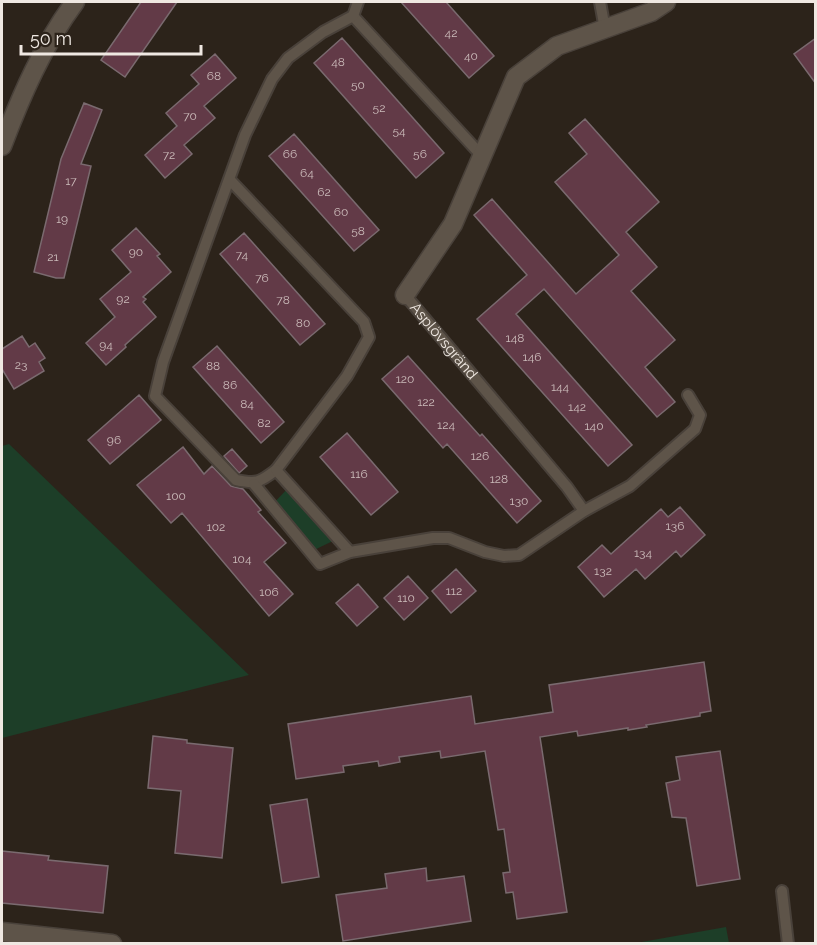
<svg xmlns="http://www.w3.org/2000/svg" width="817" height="945" font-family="Raleway,sans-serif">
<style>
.green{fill:#1d3e28}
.building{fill:#623a47;stroke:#7a6a6f;stroke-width:1.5}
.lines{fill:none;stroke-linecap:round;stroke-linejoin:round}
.lane-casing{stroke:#49413a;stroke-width:14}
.street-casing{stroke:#49413a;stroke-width:21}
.lane{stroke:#5e5449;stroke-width:10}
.street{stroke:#5e5449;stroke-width:18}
.labels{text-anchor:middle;stroke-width:4.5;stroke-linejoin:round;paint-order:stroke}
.number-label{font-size:12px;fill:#ccbcbb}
.street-label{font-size:15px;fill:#efe8e2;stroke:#2c231a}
</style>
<rect width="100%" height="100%" fill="#2c231a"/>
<path class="green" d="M9,444L249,675L2,738V446Z
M290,486L337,539L310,552L271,506Z
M726,927L729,943H636Z"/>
<path class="building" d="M141,2H177L125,77L101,60Z
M401,2H446L494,56L469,78Z
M342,38L444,153L416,178L314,63Z
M816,38V84L794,54Z
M215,54L236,78L204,106L215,118L184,145L192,154L165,178L145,155L177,126L166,113L199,84L191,75Z
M84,103L102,110L81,164L91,166L64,278H56L34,272L61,159Z
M585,119L659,202L626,232L657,267L631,291L675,340L645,367L675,402L657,417L544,289L516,314L632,445L608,466L477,319L527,275L474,215L492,199L576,294L619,255L555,182L587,154L569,133Z
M294,134L379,230L354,251L269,156Z
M136,228L160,254L157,256L171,272L143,297L146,299L143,302L156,317L125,345L126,347L106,365L86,343L115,317L100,299L131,272L112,250Z
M244,233L325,324L300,345L220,254Z
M22,336L29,347L35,343L45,358L39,362L44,371L14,389L2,369V349Z
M217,346L284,422L261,443L193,367Z
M408,356L480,436L482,434L541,501L517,523L447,444L443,448L382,379Z
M139,395L161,420L110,464L88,440Z
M347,433L398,492L371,515L320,457Z
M183,447L204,474L212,466L231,486L243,489L261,510L258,512L286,543L264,562L293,594L269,616L182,513L171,523L137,485Z
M232,449L247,466L239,473L224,456Z
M680,507L705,535L681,557L676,551L645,579L636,569L604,597L578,567L602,545L611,554L661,509L668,517Z
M456,569L476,591L451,613L432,591Z
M408,576L428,598L404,620L384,598Z
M358,584L378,607L357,626L336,603Z
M704,662L711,711L700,713V716L646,725L647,727L628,730V728L578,736L577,731L540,737L567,912L517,919L513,892L506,893L503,873L510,872L504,829L498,830L485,751L441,758L440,751L399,757L400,762L379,766L378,761L343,766L344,772L296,779L288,724L471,696L475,724L553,712L549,685Z
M153,736L187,740V743L233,748L222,858L175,853L181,791L148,788Z
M720,751L740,879L697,886L686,818L672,817L666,783L680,780L676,757Z
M307,799L319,877L282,883L270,805Z
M2,851L49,856L48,860L108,866L103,913L2,903Z
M426,868L427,881L464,876L471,921L343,941L336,895L387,888L385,874Z"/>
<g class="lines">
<g class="lane-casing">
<g id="lane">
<path d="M600,2L605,29"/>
<path d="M353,16L482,156"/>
<path d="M230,180L364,322L369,337L347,376L276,470C259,483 256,484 236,480L155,396L163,362L245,135L272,79L288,58L323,32L353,16L358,2"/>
<path id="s1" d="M405,295L567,487L584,511"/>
<path d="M276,470L350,552L433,538H449L485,552L504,556L519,555L584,511L630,486L695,429L700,415L688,395"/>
<path d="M254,484L320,564L350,552"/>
<path d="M782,891L788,944"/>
</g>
</g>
<g class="street-casing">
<path id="street" d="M2,146C21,96 43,45 75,2
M405,295L453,224L516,77L557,46L651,12L666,2
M2,932L112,944"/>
</g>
<use href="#lane" class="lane"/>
<use href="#street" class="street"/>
</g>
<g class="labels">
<g class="number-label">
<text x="451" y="37">42</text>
<text x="471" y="60">40</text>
<text x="338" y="66">48</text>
<text x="214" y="80">68</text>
<text x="358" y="89">50</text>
<text x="379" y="112">52</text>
<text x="190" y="120">70</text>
<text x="399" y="135">54</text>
<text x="290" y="158">66</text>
<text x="420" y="158">56</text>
<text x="169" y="159">72</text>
<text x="307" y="177">64</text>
<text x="71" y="185">17</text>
<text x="324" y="196">62</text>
<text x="341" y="216">60</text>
<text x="62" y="223">19</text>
<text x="358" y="235">58</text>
<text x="136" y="256">90</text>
<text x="242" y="259">74</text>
<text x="53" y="261">21</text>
<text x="262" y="282">76</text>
<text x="123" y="303">92</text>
<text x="283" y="304">78</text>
<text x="303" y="327">80</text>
<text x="515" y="342">148</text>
<text x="106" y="349">94</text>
<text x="532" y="361">146</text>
<text x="21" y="369">23</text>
<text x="213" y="370">88</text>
<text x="405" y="383">120</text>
<text x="230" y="389">86</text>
<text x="560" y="391">144</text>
<text x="426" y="406">122</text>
<text x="247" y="408">84</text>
<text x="577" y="411">142</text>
<text x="264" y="427">82</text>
<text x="446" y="429">124</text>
<text x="594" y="430">140</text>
<text x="114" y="444">96</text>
<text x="480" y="460">126</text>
<text x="359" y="478">116</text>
<text x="499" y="483">128</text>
<text x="176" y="500">100</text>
<text x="519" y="505">130</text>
<text x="675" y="530">136</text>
<text x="216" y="531">102</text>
<text x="643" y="557">134</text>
<text x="242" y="563">104</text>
<text x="603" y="575">132</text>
<text x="454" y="595">112</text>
<text x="269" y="596">106</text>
<text x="406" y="602">110</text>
</g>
<g class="street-label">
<text dy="5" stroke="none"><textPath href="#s1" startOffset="60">Asplövsgränd</textPath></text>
</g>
</g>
<rect width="817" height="945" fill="none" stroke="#efe8e2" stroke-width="6"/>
<path d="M21 45v9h180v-9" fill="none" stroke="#efe8e2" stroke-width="3"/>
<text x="30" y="45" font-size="18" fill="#efe8e2" stroke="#2c231a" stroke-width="4.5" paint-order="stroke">50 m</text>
</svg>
